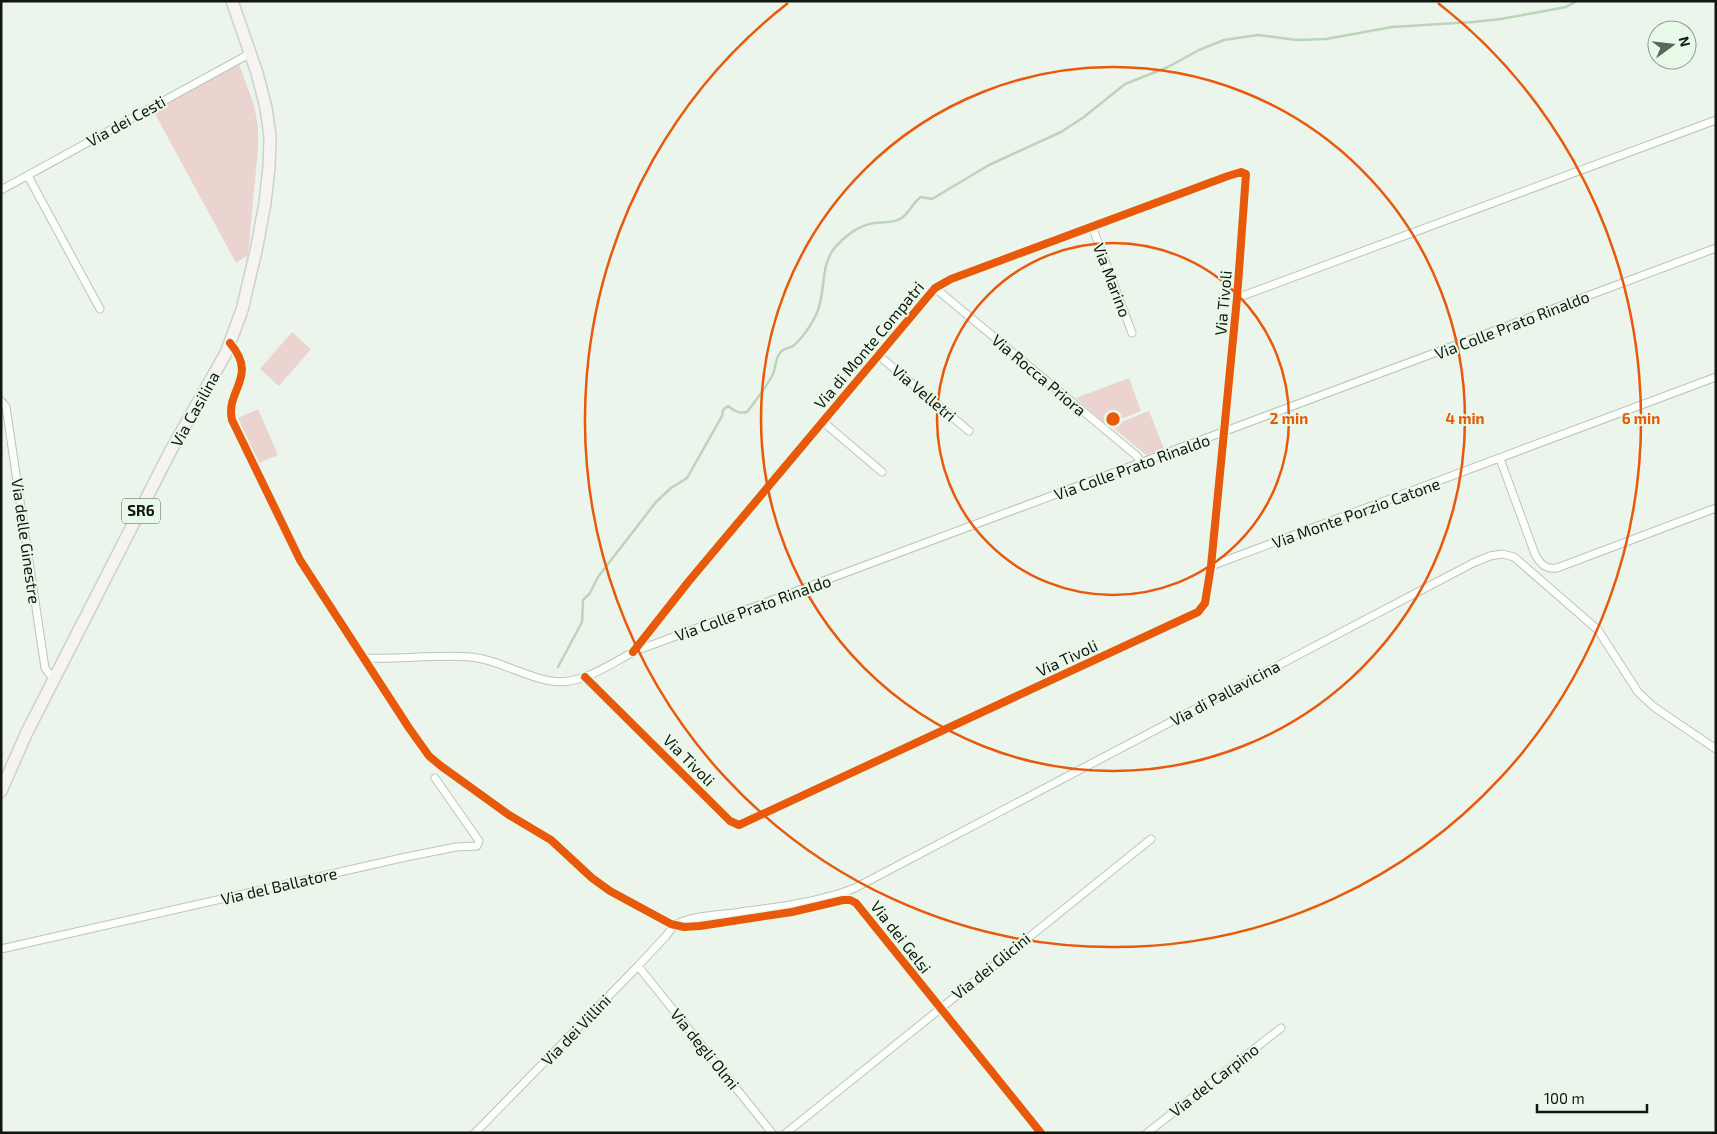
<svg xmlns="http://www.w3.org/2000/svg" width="1717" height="1134" font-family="'Exo 2',sans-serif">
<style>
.green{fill:#ebd3cf}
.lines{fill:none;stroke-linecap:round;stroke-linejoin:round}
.stream{stroke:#bbd5ba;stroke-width:2.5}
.street-casing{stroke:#bdc4bc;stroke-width:9}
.primary-casing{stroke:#cdd1cd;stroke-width:14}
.street{stroke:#fcfefc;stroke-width:7}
.primary{stroke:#f6f3f2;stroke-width:11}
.cycleway-casing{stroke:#e9f9e8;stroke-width:11}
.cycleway{stroke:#e8590c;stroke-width:8}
.ring{fill:none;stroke:#e8590c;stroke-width:2.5}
.labels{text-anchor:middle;stroke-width:4;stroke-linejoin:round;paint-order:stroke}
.shield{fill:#e9f9e8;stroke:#525a52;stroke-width:1}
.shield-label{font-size:15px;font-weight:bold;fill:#111611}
.street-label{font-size:16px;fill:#111611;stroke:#e9f9e8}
.centre{fill:#e8590c;stroke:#e9f9e8;stroke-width:2.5}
.ring-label{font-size:15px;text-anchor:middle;font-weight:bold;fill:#e8590c;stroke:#e9f9e8;stroke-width:4;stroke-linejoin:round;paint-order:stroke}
</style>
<rect width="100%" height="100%" fill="#ecf5ec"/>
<path class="green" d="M239,64L254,105L258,127V149L248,255L236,263L154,112V110Z
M292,332L311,349L279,386L260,369Z
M1129,378L1141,411L1106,425L1076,398Z
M258,409L278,455L259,463L238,418Z
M1149,411L1164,449L1146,455L1111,426Z"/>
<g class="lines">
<path class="stream" d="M558,667L582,622L583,600L590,593L598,577L656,502L671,488L687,478L722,416L723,410L728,406C734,411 739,414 747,412C756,400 766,388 773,374C776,367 775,359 780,353C783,348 789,349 793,346C801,340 812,324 816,315C826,295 820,268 833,250C843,237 859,225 874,223C883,222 892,223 900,219C909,214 912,203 921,197L932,199L989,165L1061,132L1084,117L1125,84L1168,67L1199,50L1224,40L1258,35L1296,40L1326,39L1392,27L1473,22L1501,19L1566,7L1577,1"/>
<g class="street-casing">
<path id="street" d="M28,176L100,309
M1,190L251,53
M1092,226L1132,333
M935,288L1137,456L1141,463
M1237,298L1716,120
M230,343C259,377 225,390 232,420L300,560L409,728L429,756L441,766L509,815L551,840L592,878L610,891L671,924L684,927L700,926L792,912L843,900H850L856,903L1041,1133
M878,355L969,431
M1,401L6,407L45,668L54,680
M822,421L882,472
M1500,459L1535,554C1540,564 1546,570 1557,568L1716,508
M1211,566L1716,377
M363,658C399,660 435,654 471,657C500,660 524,677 551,681C580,686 609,665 633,652L1716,248
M585,677L730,821L739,825L1198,612L1205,603L1211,566L1237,298L1246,174L1241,172L1228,176L951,279L935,288L689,581L633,652
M674,925C693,916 714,915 734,913C775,907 817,903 855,888L1473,563L1490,556L1502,554L1514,557L1598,630L1638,692L1654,707L1716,749
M1,949L406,857L456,847L477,846L479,841L435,778
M638,966L772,1133
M475,1133L638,966L666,936L674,925
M786,1133L1151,839
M1147,1133L1281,1028"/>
</g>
<g class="primary-casing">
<path id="primary" d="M1,791L27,732L170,452L226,353L242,310L256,251L265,203L269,167L270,136L266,108L257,73L232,1"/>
</g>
<use href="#street" class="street"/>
<use href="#primary" class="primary"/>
<g class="cycleway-casing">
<path id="cycleway" d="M230,343C259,377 225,390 232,420L300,560L409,728L429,756L441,766L509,815L551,840L592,878L610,891L671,924L684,927L700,926L792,912L843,900H850L856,903L1041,1133
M585,677L730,821L739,825L1198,612L1205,603L1211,566L1237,298L1246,174L1241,172L1228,176L951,279L935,288L689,581L633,652"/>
</g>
<use href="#cycleway" class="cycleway"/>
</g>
<g class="ring">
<circle cx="1113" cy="419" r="176"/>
<circle cx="1113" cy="419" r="352"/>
<path d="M1438 3A528 528 0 1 1 788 3"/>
</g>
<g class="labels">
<rect class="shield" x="122" y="498.5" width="38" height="25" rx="4"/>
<g class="shield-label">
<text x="141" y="516">SR6</text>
</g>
<g class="street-label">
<text transform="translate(126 121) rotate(-29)" y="6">Via dei Cesti</text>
<text transform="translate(1112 280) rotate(69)" y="6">Via Marino</text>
<text transform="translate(1223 303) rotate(-85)" y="6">Via Tivoli</text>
<text transform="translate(1512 325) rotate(-21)" y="6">Via Colle Prato Rinaldo</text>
<text transform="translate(869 345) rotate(-50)" y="6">Via di Monte Compatri</text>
<text transform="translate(1039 375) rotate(40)" y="6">Via Rocca Priora</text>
<text transform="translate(924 393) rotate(40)" y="6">Via Velletri</text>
<text transform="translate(195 409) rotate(-61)" y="6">Via Casilina</text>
<text transform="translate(1132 467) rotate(-20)" y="6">Via Colle Prato Rinaldo</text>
<text transform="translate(1356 513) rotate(-20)" y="6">Via Monte Porzio Catone</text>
<text transform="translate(26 541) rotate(82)" y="6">Via delle Ginestre</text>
<text transform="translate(753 608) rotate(-20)" y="6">Via Colle Prato Rinaldo</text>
<text transform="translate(1067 658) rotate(-25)" y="6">Via Tivoli</text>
<text transform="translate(1225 693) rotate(-28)" y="6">Via di Pallavicina</text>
<text transform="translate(689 760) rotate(45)" y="6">Via Tivoli</text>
<text transform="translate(279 886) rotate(-13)" y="6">Via del Ballatore</text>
<text transform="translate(901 937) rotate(52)" y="6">Via dei Gelsi</text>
<text transform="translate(991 966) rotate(-39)" y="6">Via dei Glicini</text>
<text transform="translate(576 1030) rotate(-46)" y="6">Via dei Villini</text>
<text transform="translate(705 1049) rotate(51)" y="6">Via degli Olmi</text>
<text transform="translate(1214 1080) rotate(-38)" y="6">Via del Carpino</text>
</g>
</g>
<circle cx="1113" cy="419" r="8" class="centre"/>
<g class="ring-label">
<text x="1289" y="424">2 min</text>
<text x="1465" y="424">4 min</text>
<text x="1641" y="424">6 min</text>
</g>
<rect width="1717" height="1134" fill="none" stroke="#111611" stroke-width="5"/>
<g transform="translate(1672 45) rotate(75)"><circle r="24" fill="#e9f9e8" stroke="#939e92"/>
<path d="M0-4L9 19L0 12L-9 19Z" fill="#5e645e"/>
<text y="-8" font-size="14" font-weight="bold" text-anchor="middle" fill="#111611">N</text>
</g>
<path d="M1537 1104v8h110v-8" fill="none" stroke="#111611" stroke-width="2.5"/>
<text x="1544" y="1104" font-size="15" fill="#111611" stroke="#e9f9e8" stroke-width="4" paint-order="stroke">100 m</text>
</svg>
